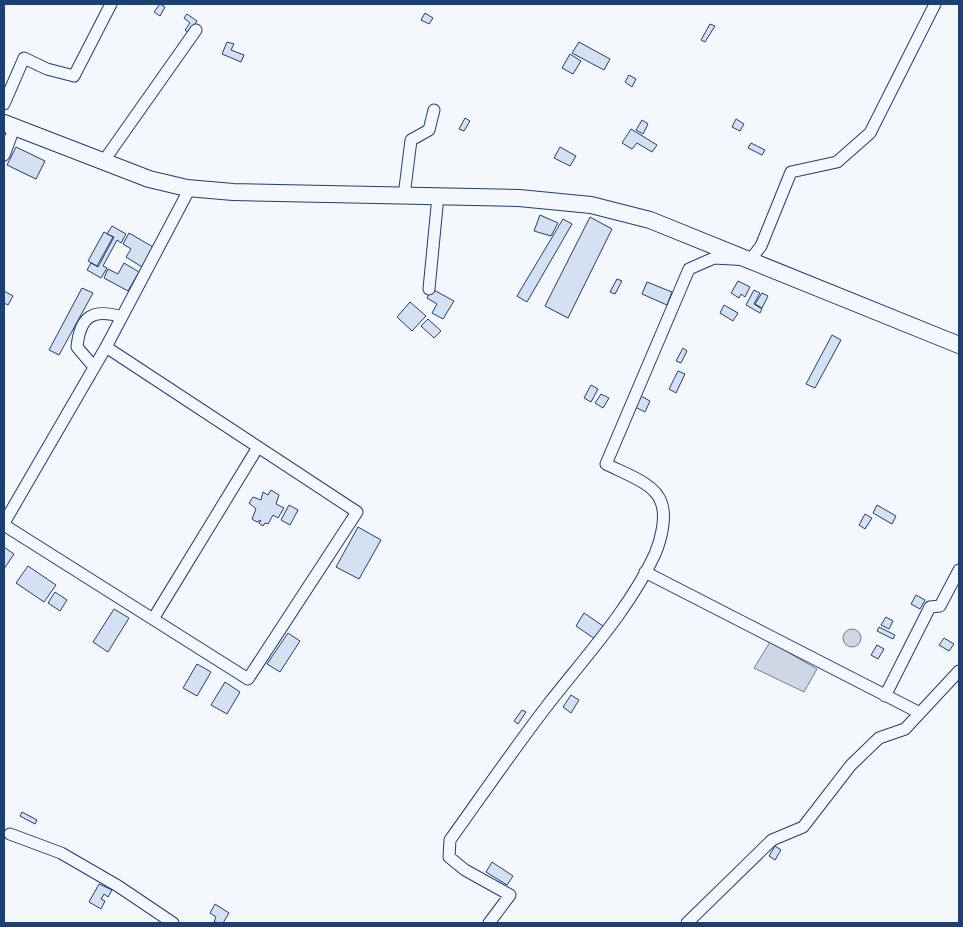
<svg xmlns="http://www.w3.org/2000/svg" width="963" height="927" font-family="Bitter,serif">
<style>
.water{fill:#cfd7e4;stroke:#687fa3}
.building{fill:#d5e0f0;stroke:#1d3f73}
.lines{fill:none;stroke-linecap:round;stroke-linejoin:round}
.minor-casing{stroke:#1d3f73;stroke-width:13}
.highway-casing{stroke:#1d3f73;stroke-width:18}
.minor{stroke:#f4f7fb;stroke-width:11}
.highway{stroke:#f4f7fb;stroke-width:16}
</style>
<rect width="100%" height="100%" fill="#f4f7fb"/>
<path class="water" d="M843 638a9 9 0 1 1 18 0a9 9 0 1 1-18 0Z
M770,642L817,669L804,692L754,668Z"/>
<path class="building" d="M160,4L165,7L160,16L154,12Z
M425,13L433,18L429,24L421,20Z
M187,14L197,21L189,33L185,30L190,23L184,18Z
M710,24L715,26L705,42L701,40Z
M227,42L234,44L231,50L244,55L241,62L222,54Z
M579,42L610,59L604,70L572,53Z
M570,54L581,61L573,74L562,68Z
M629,75L636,79L632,87L625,82Z
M465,118L470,121L464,131L459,129Z
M736,119L744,124L740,131L732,127Z
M642,120L648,124L643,134L636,130Z
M631,129L657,145L652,152L637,143L632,149L622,143Z
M751,143L765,150L762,155L748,148Z
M16,147L45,161L36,179L7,165Z
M560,147L576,156L570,166L554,158Z
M540,215L558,223L551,236L534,231Z
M590,217L612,229L568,318L545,306Z
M563,219L572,224L527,302L517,296Z
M112,226L126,234L121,243L117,240L103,266L107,268L101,278L87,270L91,263L98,267L114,237L107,234Z
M104,232L113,237L97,266L88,261Z
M129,233L153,247L142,267L126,257L131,249L123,244Z
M124,263L139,272L128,291L104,278L108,269L118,274Z
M617,279L622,281L615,294L610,292Z
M738,281L750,287L745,297L741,294L739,298L731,293Z
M647,282L672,292L667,305L642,294Z
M82,288L93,293L59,355L49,350Z
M432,289L454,301L443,319L432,313L437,304L427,298Z
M754,290L760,293L754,304L762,309L760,313L746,305Z
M4,291L13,296L8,305L4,303Z
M762,293L768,296L762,308L755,304Z
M410,302L426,316L412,331L397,317Z
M724,305L738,313L733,321L720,313Z
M428,319L441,331L434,338L421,326Z
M832,335L841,340L815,388L806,384Z
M683,348L687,351L681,363L676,361Z
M678,371L685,374L676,393L669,389Z
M591,385L598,389L591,402L584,398Z
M601,394L609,398L603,408L595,403Z
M639,395L650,401L645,412L633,406Z
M271,490L279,495L276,504L284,508L278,518L273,515L268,524L265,523L263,526L259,523L261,520L257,522L252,519L256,509L249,503L253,497L261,500L263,492L268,495Z
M289,505L298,510L290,525L281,520Z
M877,505L896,516L892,524L873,513Z
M865,514L872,518L865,529L859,525Z
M358,527L381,540L359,579L336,567Z
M4,547L14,554L4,569Z
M28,566L56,585L44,602L16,583Z
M55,592L67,600L60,611L48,603Z
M916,595L925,600L920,609L911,604Z
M114,609L129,618L108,652L93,642Z
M584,613L603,626L595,639L576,626Z
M886,617L893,621L889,629L881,625Z
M879,627L895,635L893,639L877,631Z
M288,633L300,641L280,672L267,664Z
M944,638L954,644L949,651L939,645Z
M877,645L884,649L878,659L871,655Z
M197,664L211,672L197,696L183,688Z
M225,682L240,692L227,714L211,705Z
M571,695L579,700L571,713L563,707Z
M522,710L526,712L518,724L514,721Z
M22,812L37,820L35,824L20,816Z
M775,846L781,850L775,860L769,856Z
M492,862L513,876L507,885L486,872Z
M99,884L112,890L108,897L104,894L101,899L105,901L101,909L89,902Z
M215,904L229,913L223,923L214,922L216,917L210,913Z"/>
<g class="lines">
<g class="minor-casing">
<path id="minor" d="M4,104L24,58L47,69L74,76L111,4
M4,155L14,128
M103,162L196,30
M404,196L411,140L429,130L434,110
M429,289L438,196
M94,367L77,347C80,316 93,308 122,317
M4,523L106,347L190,188
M4,525L248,679L357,512L106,347
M645,572L920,713
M153,619L258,447
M885,696L930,607L940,606L959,570
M10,834L61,853L118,886L173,923
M489,923L510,895L465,870L449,857L450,840C483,794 515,747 550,702C587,655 630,608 655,554C661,540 667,516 661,502C655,483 623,473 606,464L689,269L714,258L750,260L761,246L791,172L837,162L870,133L935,4
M687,923L772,840L803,827L851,765L879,738L905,729L959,671"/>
</g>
<g class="highway-casing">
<path id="highway" d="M4,123L149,179L187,188L233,192L519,198L591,205L650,220L959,345"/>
</g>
<use href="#minor" class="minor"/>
<use href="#highway" class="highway"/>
</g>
<rect width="963" height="927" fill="none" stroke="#1d3f73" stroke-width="10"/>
</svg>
